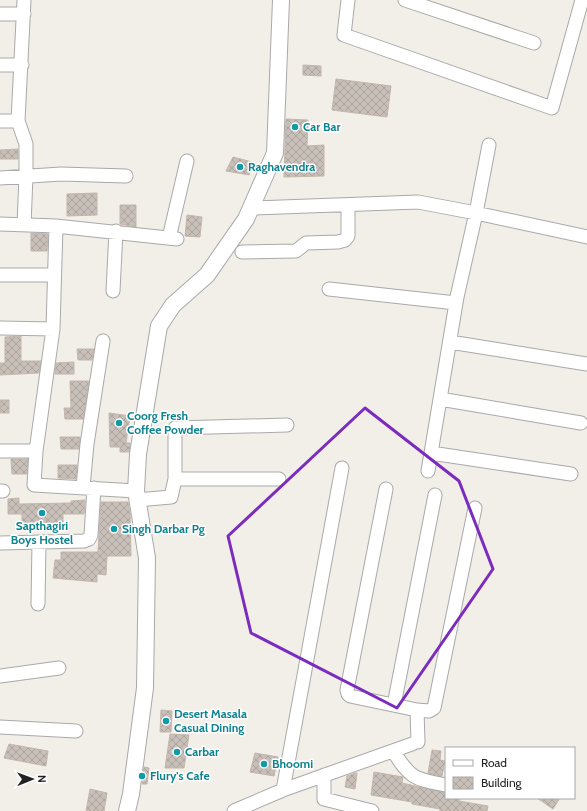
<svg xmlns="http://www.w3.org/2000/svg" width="587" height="811" font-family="Cabin,sans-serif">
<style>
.building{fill:url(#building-cross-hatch);stroke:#c4b6ab}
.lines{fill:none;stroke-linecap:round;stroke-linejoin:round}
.minor-casing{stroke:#a9a9a9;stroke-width:15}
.tertiary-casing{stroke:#a9a9a9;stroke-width:18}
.minor{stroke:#fff;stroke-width:13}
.tertiary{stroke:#fff;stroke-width:16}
.marked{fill:none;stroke:#7b2cbf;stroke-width:3;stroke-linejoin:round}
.culture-dot{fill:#0f9aa8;stroke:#fff;stroke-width:1.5}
.labels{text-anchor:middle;stroke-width:3;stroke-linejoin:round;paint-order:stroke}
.culture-label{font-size:12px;font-weight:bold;fill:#0d838f;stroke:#fff;text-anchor:start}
</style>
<defs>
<pattern id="building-cross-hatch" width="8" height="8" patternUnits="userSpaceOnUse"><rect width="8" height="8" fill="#c7bfb8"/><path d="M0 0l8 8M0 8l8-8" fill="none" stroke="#aba49e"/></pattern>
</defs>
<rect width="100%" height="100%" fill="#f2efe9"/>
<path class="building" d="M303,65L321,66V76L303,75Z
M336,79L391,86L387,117L332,110Z
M286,119L308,120L307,146L324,145V176L284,177Z
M18,149V159H0V150Z
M233,157L252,162L249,175L226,171Z
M97,193V215L67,216V194Z
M120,205H136V227L120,224Z
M187,215L202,217L200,237L185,236Z
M31,233L48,234L47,251H31Z
M21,336V361H41L39,373L0,375V363H5V337Z
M77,349H94L92,360H78Z
M74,362V374H55L56,363Z
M70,381H89L83,419H65L64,408H71Z
M0,400H9V413H0Z
M109,413L130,416L126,443H130L129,452H120V447H110Z
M60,437H80L79,449H61Z
M11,459H28L27,474H12Z
M58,465H77L76,479L58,478Z
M19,498V504L71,503V501L85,500L84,514H63V522L22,523V514H8V499Z
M101,502H128L130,513L131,556H107L106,575L97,574V582L53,578L55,560H61V552H98Z
M161,710L172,711L171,732H160Z
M170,734L189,735L184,768H165Z
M9,744L48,751L46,766L4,758Z
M432,750L441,751L440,760L445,761L442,776L428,773Z
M255,753L278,757L274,776L250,772Z
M144,767L149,768L147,784H142Z
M374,772L403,777L402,783L446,793V798H460L459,801L488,806L487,811H440V809L412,804V802L371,795Z
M356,773H357L355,789L345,787L347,776Z
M90,789L107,793L104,811H86Z
M537,798H560L553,809Z"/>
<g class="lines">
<g class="minor-casing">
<path id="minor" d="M24,0L18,121L26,144V176L24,225
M348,0L344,35L552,108L582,0
M405,0L534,43
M0,14H24
M0,65H22
M0,121H18
M0,178L61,174L126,176
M251,208L418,202L476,213L587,237
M0,224L56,226L177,239
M56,226L53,329L36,451L34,485L136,491
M169,238L187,161
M242,252L296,251L306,243L338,242L345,240L348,236V205
M0,275H54
M329,289L456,303
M113,291L116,231
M0,328L53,329
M450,342L587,364
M440,399L581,423
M0,451H36
M431,453L571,474
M428,471L457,297L476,213L489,145
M175,479H279
M83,487L87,444L103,341
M386,489L347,690L348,694L350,696L417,710
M0,491H3
M137,500L171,497L175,479V428L287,425
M0,543L84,541L89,539L91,535L94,488
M38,604L39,542
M0,676L59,668
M394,705L435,495
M0,727L76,731
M418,742L417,710L429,711L434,708L475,508
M393,751C411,779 414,779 446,785
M324,775V799L372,811
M283,790L342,468
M234,811L283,790L412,744"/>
</g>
<g class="tertiary-casing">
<path id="tertiary" d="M127,811L131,794L145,688L147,558L136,491L138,454L159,326L173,305L207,275L246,219L275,153L281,0"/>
</g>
<use href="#minor" class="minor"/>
<use href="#tertiary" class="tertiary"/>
</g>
<path class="marked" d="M365,408L459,481L493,569L397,708L251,633L228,536Z"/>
<g class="culture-dot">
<circle cx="295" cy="127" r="4"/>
<circle cx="240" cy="167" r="4"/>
<circle cx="119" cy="423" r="4"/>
<circle cx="42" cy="513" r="4"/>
<circle cx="114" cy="529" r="4"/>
<circle cx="166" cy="721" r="4"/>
<circle cx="177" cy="752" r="4"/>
<circle cx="264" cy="764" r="4"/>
<circle cx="142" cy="776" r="4"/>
</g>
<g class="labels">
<g class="culture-label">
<text x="303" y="131">Car Bar</text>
<text x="248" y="171">Raghavendra</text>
<text x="127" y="420">Coorg Fresh<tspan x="127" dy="14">Coffee Powder</tspan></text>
<text x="42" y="530" text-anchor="middle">Sapthagiri<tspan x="42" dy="14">Boys Hostel</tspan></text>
<text x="122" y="533">Singh Darbar Pg</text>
<text x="174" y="718">Desert Masala<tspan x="174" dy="14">Casual Dining</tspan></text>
<text x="185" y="756">Carbar</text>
<text x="272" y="768">Bhoomi</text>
<text x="150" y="780">Flury's Cafe</text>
</g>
</g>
<rect x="445" y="747" width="130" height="52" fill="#ffffff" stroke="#a7a7a7"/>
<rect x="453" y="760" width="20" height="6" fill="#ffffff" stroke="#a7a7a7"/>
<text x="481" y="767" font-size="12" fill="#222222">Road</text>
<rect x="453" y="777" width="20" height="12" fill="url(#building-cross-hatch)" stroke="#a7a7a7"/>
<text x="481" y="787" font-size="12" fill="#222222">Building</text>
<g transform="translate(32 779) rotate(89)" stroke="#ffffff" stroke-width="3" paint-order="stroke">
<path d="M0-3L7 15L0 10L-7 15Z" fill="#222222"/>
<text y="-6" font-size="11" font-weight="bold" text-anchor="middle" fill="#222222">N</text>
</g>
</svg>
